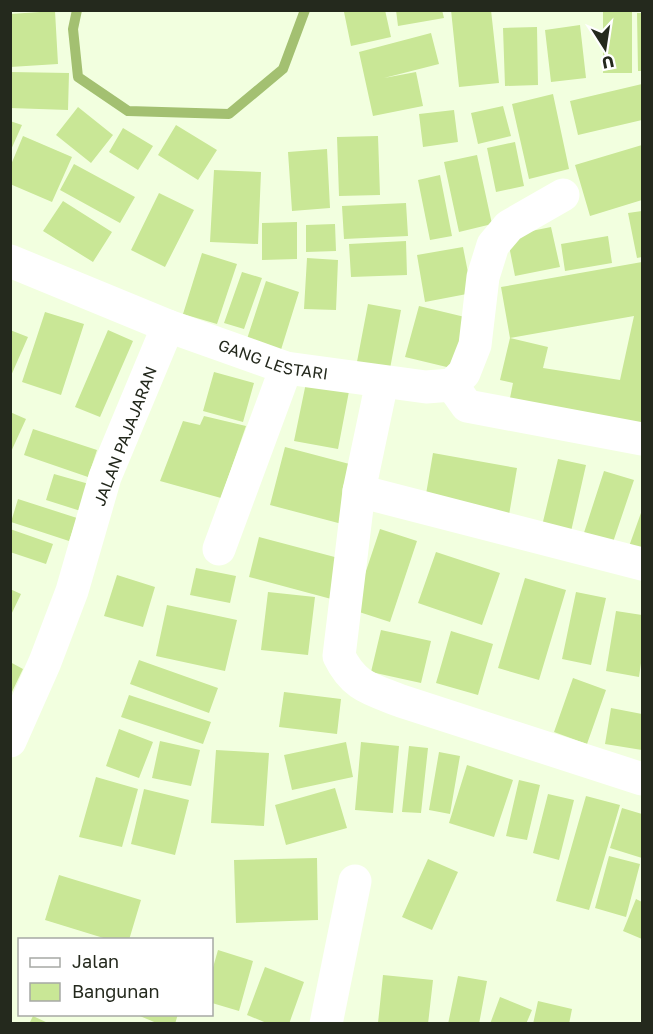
<svg xmlns="http://www.w3.org/2000/svg" width="653" height="1034" font-family="'Golos Text',sans-serif">
<style>
.lines{fill:none;stroke-linecap:round;stroke-linejoin:round}
.stream{stroke:#a3c071;stroke-width:10}
.building{fill:#c9e796}
.minor{stroke:#fff;stroke-width:33}
.secondary{stroke:#fff;stroke-width:33}
.labels{text-anchor:middle;stroke-width:4.5;stroke-linejoin:round;paint-order:stroke}
.street-label{font-size:16px;fill:#24291d;stroke:#fff}
</style>
<rect width="100%" height="100%" fill="#f2ffdf"/>
<g class="lines">
<path class="stream" d="M77,10L73,29L78,77L128,111L229,114L283,69L305,10"/>
</g>
<path class="building" d="M350,10H385L391,37L351,46L344,12Z
M396,10H442L444,18L398,26Z
M451,10H491L499,83L459,87Z
M603,10H632V73H603Z
M55,11L58,64L10,67V14Z
M637,13H642V71H638Z
M580,25L586,78L551,82L545,30Z
M537,27L538,85L505,86L503,28Z
M431,33L439,64L384,78L416,72L423,106L373,116L359,52Z
M10,72L69,73L68,110L10,108Z
M642,84V120L578,135L570,101Z
M553,94L569,169L529,179L512,104Z
M503,106L511,136L478,144L471,113Z
M78,107L113,135L91,163L56,135Z
M454,110L458,142L423,147L419,114Z
M10,121L22,125L10,152Z
M176,125L217,150L198,180L158,155Z
M123,128L153,146L138,170L109,152Z
M23,136L72,157L52,202L10,184V167Z
M378,136L380,195L339,196L337,137Z
M515,142L524,186L496,192L487,148Z
M642,145V200L590,216L575,165Z
M327,149L330,208L292,211L288,152Z
M477,155L492,224L459,232L444,162Z
M74,164L135,197L120,223L60,190Z
M214,170L261,172L258,244L210,242Z
M440,175L452,236L430,240L418,180Z
M159,193L194,210L165,267L131,250Z
M63,201L112,232L93,262L43,231Z
M406,203L408,236L344,239L342,206Z
M642,211V257L637,258L628,213Z
M297,222V259L262,260V223Z
M335,224L336,251L306,252V225Z
M551,227L560,267L515,276L507,236Z
M608,236L612,263L565,271L561,244Z
M406,241L407,275L351,277L349,244Z
M463,247L472,293L425,302L417,255Z
M202,253L237,264L217,324L183,314Z
M307,258L338,260L336,310L304,309Z
M642,262V433L509,403L513,383L500,380L510,338L548,347L543,368L620,380L634,316L510,338L501,287Z
M242,272L262,278L244,329L224,323Z
M266,281L299,292L280,353L246,342Z
M368,304L401,310L389,374L356,367Z
M419,306L469,318L455,369L405,357Z
M45,312L84,324L61,395L22,382Z
M10,330L28,337L10,378Z
M108,330L133,341L100,417L75,407Z
M214,372L254,383L243,422L203,411Z
M307,378L350,386L338,449L294,441Z
M10,412L26,419L10,454Z
M204,416L246,426L221,498L160,481L183,421L200,425Z
M33,429L97,450L88,477L24,455Z
M285,447L357,466L342,524L270,505Z
M433,453L517,468L509,515L425,500Z
M558,459L586,465L570,536L541,530Z
M604,471L634,480L609,554L580,545Z
M54,474L96,486L87,513L46,500Z
M18,499L77,518L69,541L11,522Z
M642,510V557L627,552Z
M10,529L53,544L46,564L10,552Z
M380,529L417,541L390,622L353,610Z
M259,537L346,560L335,600L249,577Z
M436,552L500,573L482,625L418,603Z
M196,568L236,576L230,603L190,595Z
M117,575L155,587L143,627L104,616Z
M525,578L566,590L539,680L498,668Z
M10,589L21,594L10,617Z
M268,592L315,597L308,655L261,650Z
M576,592L606,598L591,665L562,659Z
M167,605L237,620L225,671L156,656Z
M616,611L642,615V656L639,677L606,671Z
M381,630L431,641L421,683L371,672Z
M451,631L493,644L478,695L436,683Z
M139,660L218,688L209,713L130,684Z
M10,662L23,669L10,696Z
M573,678L606,690L587,744L554,732Z
M284,692L341,699L337,734L279,727Z
M129,695L211,722L203,744L121,717Z
M611,708L642,714V750L605,744Z
M119,729L153,742L139,778L106,766Z
M160,741L200,750L191,786L152,778Z
M346,742L353,777L292,790L284,755Z
M361,742L399,746L393,813L355,810Z
M409,746L428,748L421,813L402,812Z
M216,750L269,753L264,826L211,823Z
M439,752L460,756L450,814L429,810Z
M467,765L513,780L494,837L449,823Z
M96,777L138,789L122,847L79,837Z
M519,780L540,785L527,840L506,836Z
M335,788L347,828L286,845L275,805Z
M144,789L189,800L175,855L131,844Z
M548,794L574,800L559,860L533,853Z
M586,796L620,805L589,910L556,901Z
M622,808L642,814V858L610,848Z
M609,856L640,864L626,917L595,908Z
M317,858L318,920L236,923L234,860Z
M428,859L458,872L432,930L402,917Z
M59,875L141,900L129,940H110L45,920Z
M636,899L642,902V939L623,931Z
M218,950L253,961L239,1011L212,1003V971Z
M265,967L304,982L289,1024H269L247,1015Z
M383,975L433,980L428,1024L378,1023Z
M458,976L487,981L479,1024H448Z
M500,997L532,1010L526,1024H490Z
M538,1001L572,1009L569,1024H533Z
M135,1014H178L175,1024H159Z
M33,1016L50,1024H29Z"/>
<g class="lines">
<g class="minor">
<path id="s1" d="M168,326L286,368L426,387L452,385L464,373L475,345L483,277L493,245L509,226L563,195"/>
<path d="M382,382L359,491L339,656C354,687 371,689 401,701L642,779"/>
<path d="M452,385L467,406L642,439"/>
<path d="M359,491L642,564"/>
<path d="M219,549L286,368"/>
<path d="M326,1024L355,881"/>
</g>
<path class="secondary" d="M10,261L168,326L105,477L72,591L45,662L10,741"/>
</g>
<g class="labels">
<g class="street-label">
<text dy="6" stroke="none"><textPath href="#s1" startOffset="111">GANG LESTARI</textPath></text>
<text transform="translate(125 436) rotate(-69)" y="6">JALAN PAJAJARAN</text>
</g>
</g>
<rect width="653" height="1034" fill="none" stroke="#24291d" stroke-width="24"/>
<rect x="18" y="938" width="195" height="78" fill="#ffffff" stroke="#a7a9a5" stroke-width="1.5"/>
<rect x="30" y="958" width="30" height="9" fill="#ffffff" stroke="#a7a9a5" stroke-width="1.5"/>
<text x="72" y="968" font-size="18" fill="#24291d">Jalan</text>
<rect x="30" y="983" width="30" height="18" fill="#c9e796" stroke="#a7a9a5" stroke-width="1.5"/>
<text x="72" y="998" font-size="18" fill="#24291d">Bangunan</text>
<g transform="translate(605 48) rotate(168)" stroke="#ffffff" stroke-width="4.5" paint-order="stroke">
<path d="M0-4.5L10 22L0 15L-10 22Z" fill="#24291d"/>
<text y="-9" font-size="16" font-weight="bold" text-anchor="middle" fill="#24291d">U</text>
</g>
</svg>
